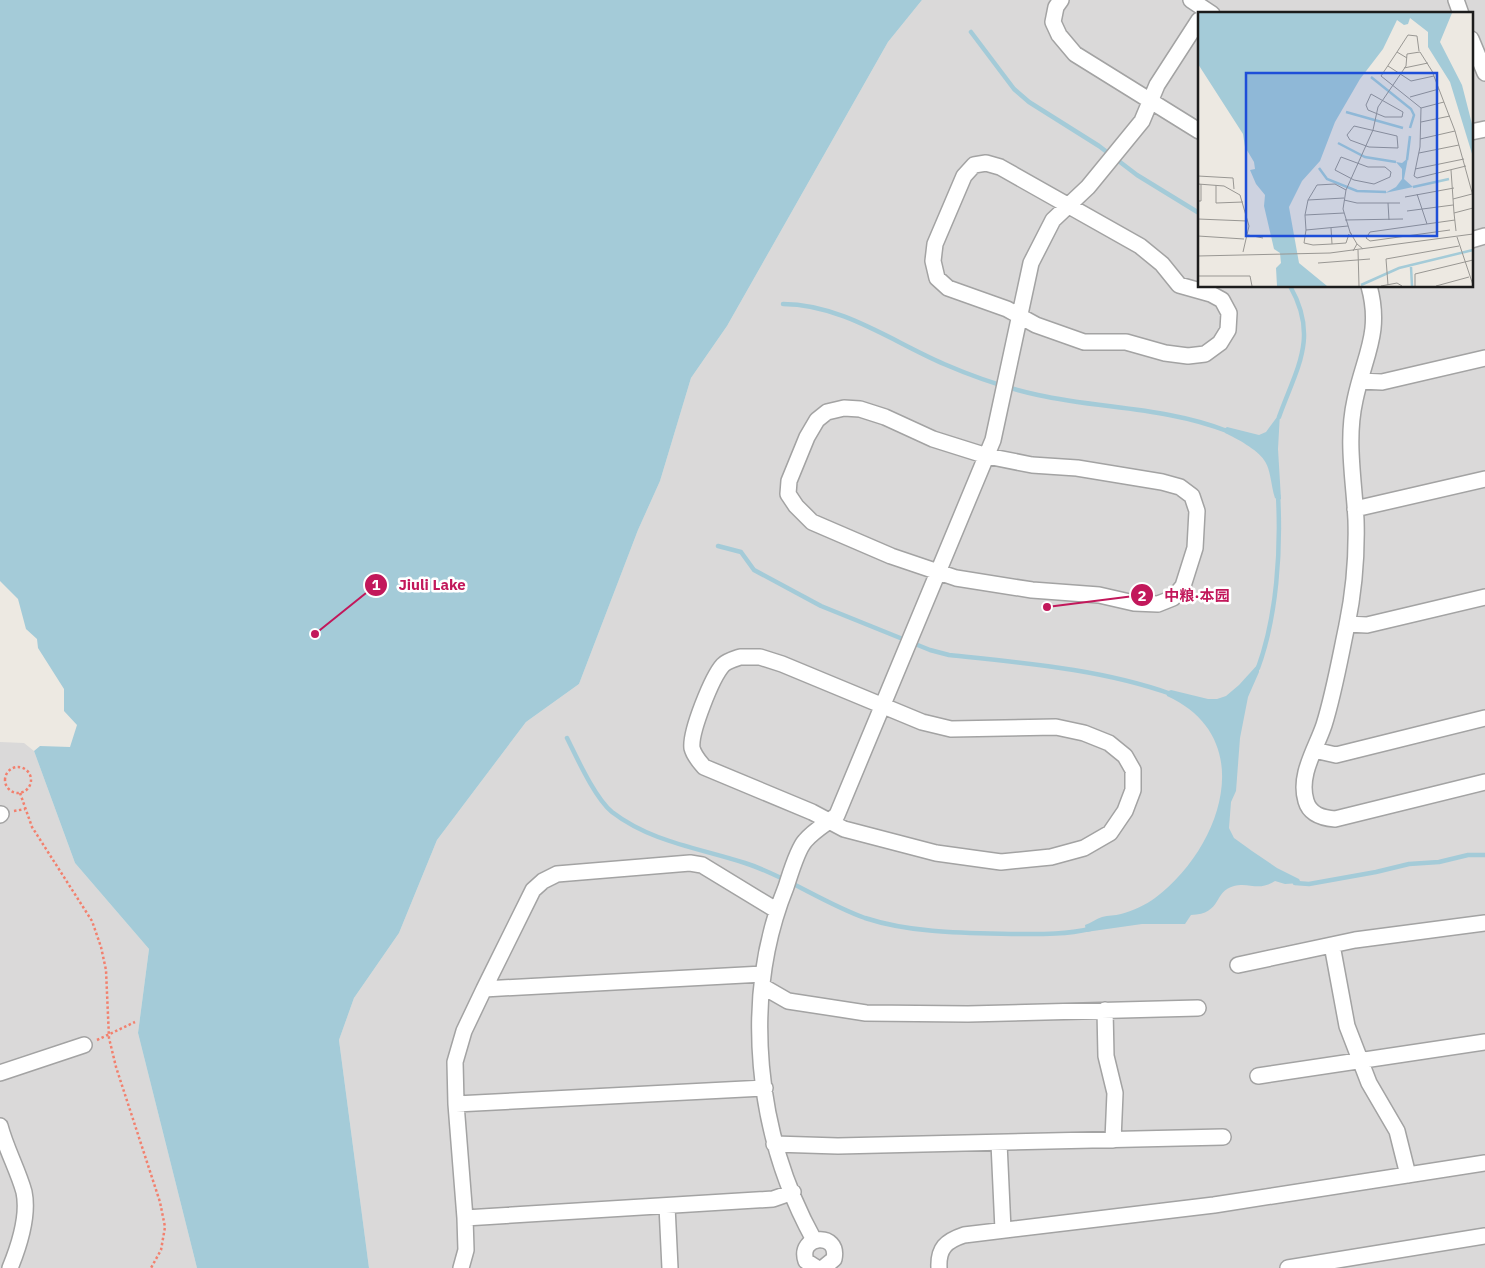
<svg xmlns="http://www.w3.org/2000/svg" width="1485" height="1268" font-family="'IBM Plex Sans','Noto Sans SC',sans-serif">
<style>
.residential{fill:#dad9d9;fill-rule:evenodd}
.water{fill:#a4cbd8}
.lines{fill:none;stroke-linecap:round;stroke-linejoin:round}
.stream{stroke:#a4cbd8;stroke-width:4.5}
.minor-casing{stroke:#a3a3a3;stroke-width:18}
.path{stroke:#f2806e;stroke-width:2.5;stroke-dasharray:2.5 2.5;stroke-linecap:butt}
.minor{stroke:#fff;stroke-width:15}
.inset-river{fill:none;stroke:#a4cbd8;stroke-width:2.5}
.inset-road{fill:none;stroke:#999793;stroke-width:1}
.view{fill:#1d4ed8;fill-opacity:0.15;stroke:#1d4ed8;stroke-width:2.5}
.inset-edge{fill:none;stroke:#1c1c1c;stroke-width:2.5}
.leader{fill:none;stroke:#c2185b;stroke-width:2}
.callout-dot{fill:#c2185b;stroke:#fff;stroke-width:2}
.mark-label{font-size:15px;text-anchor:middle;font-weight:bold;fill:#fff}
.callout-label{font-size:15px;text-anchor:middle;font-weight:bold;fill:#c2185b;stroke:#fff;stroke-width:5;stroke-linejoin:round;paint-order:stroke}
</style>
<rect width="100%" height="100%" fill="#ede9e2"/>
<path class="residential" d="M922,0H1485V1268H369L339,1040L354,998L399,933L437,840L526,722L579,684L638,530L660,481L691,378L727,326L888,42ZM1199,14H1471V286H1199Z
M0,742L24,743L34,751L75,863L149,949L138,1033L197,1268H0Z"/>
<path class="water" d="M0,0H922L888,42L727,326L691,378L660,481L638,530L579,684L526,722L437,840L399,933L354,998L339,1040L369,1268H197L138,1033L149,949L75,863L34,751L40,746L70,747L77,725L64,711V689L38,648L37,639L26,629L18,599L0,581Z
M1280,413L1278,449L1281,499L1279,500L1275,498C1271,487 1271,469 1264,460C1258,450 1236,438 1225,433L1224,429L1227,427L1259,435L1266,432Z
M1259,663V672L1248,697L1240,738L1236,791L1231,802L1229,828L1234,838L1252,851L1277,868L1299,879L1301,883L1285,884L1275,881C1258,892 1250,882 1234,886C1213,891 1223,914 1191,915L1185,924H1142L1086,932L1085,925C1091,923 1096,919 1102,917C1108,915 1115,916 1121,914C1132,911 1146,905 1155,898C1221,849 1260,738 1167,696L1166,692L1171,690L1208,699H1217L1226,696L1239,685Z"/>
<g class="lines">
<path class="stream" d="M971,32L1014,89L1029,102L1099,146L1137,175L1199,213
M783,304C841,304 893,342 944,364C974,377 1006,388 1038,395C1101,409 1166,407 1227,431
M1279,417C1297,367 1319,337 1290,286
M718,546L741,552L754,570L821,606L930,650L949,655C1023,663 1101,669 1171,694
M1258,668C1277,616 1281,550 1278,495
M567,738C577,758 595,798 612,812C651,842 699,848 745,863C786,876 823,903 865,918C911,933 963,933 1011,934C1037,934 1064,935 1090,929
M1295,883L1309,884L1376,872L1409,864L1439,862L1468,855H1485"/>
<g class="minor-casing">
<path id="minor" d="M1061,0L1056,7L1053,22L1059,35L1075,54L1199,131
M1191,0L1212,14
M1456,0L1461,14
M1471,39L1485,73
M1471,132L1485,129
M986,163L1000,167L1140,246L1162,264L1179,285L1211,294L1222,300L1229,313L1228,330L1220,343L1205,354L1188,356L1165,353L1126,342H1084L1036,325L1007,309L948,288L937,278L933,261L935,244L964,176L974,165Z
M1471,240L1485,236
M1369,286C1382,333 1364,356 1355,400C1346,440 1354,480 1356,520C1357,555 1354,591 1347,625C1340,658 1334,693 1324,725C1316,749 1298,775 1306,801C1310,815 1323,818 1335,819L1485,782
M1360,381L1382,382L1485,358
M844,408L860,409L885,417L933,439L987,456L1032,465L1077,468L1162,482L1180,487L1192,496L1197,511L1195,548L1183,586L1173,598L1158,604L1134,603L1099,595L1032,590L956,578L891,556L812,522L796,506L788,494L789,481L807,437L817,420L827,412Z
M1355,509L1485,479
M1347,624L1367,625L1485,597
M740,657H760L782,664L922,722L951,729L1056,727L1084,733L1109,743L1125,756L1133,770V790L1125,811L1110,833L1084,848L1051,857L1001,862L936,853L844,829L812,812L704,767C699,761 694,756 692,748C690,732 712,677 723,665C727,661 734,659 740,657Z
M1314,750L1336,755L1485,718
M0,815L1,814
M1332,945L1347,1026L1369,1083L1397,1131L1408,1175
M1238,965L1355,940L1485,923
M762,986L788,1001L866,1013L968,1014L1198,1008
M484,989L533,890L543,881L557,874L690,863L702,865L776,910
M1105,1010L1106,1056L1115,1093L1113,1140
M0,1073L84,1045
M1258,1076L1485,1042
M765,1088L456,1104L465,1218L773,1199L793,1192
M456,1104L455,1062L464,1031L484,989L763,974
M0,1126C6,1149 18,1170 24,1192C29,1216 19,1246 10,1268
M999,1143L1003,1230
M774,1144L838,1146L1223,1137
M667,1206L670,1268
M814,1240C756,1135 741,999 786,887C790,875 797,850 805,841C813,831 827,823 837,815L993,440L1031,263L1053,220L1088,187L1142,121L1157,85L1199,20
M461,1268L466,1250L465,1218
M817,1268L806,1261C797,1235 840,1231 834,1259L823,1268
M939,1268C938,1248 946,1241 964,1235L1214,1205L1485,1163
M1288,1268L1485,1236"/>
</g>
<path class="path" d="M5 780a13 13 0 1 1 26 0a13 13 0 1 1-26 0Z
M20,793L32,827L92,921L101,947L106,970L109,1038L116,1067L160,1202L165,1227L161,1250L151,1268
M14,811L25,809
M97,1040L135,1022"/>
<use href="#minor" class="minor"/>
</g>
<g transform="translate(1198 12)">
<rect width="275" height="275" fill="#ede9e2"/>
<path d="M0,1H254L242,30L264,73L275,116V145L252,70L230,35V20L212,6L210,12L206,13L199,8L185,37L162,67L137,110L122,149L104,169L91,195L101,251L129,274H79L78,256L83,251L82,241L76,237L66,194L67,183L58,172L52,158L57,157L56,150L47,135L45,122L0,52ZM210,146L206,167L215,175L187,181L198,175L204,167V157L198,150L204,151Z" fill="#a4cbd8"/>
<path class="inset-river" d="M173,65L213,97L216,103L212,116M148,100L205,116M140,131L167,145L198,150M209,148L212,124M121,156L129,167L159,179L188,180M215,175L251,167M213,255L214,274M163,273L201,256L275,238"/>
<path class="inset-road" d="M199,40L183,64L223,96L222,135L216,164L219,166L268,154M209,46L199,40L210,23L219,24L221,39M190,54L213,69L236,64M206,56L230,51M173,82L205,100L204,105H187L170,98L168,93ZM212,85L241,77M223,96L246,90M223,110L252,104M156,114L199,124L200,136L171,135L152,128L149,123ZM222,127L257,119M221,141L261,133M143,145L170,155H187L193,160L192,165L176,172L156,168L137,158ZM217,157L266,147M253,158L256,201M0,164L35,166L36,177M0,172L26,174L42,183L51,214L45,240M18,173V191L45,190M219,182L229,212M207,185L256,176M255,187L274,182M110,188L119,173L137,172L148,178M146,188L159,191H202M0,189H3V172M190,191L191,208M209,199L255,193M146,201L107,203L108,218L150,214M107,203L110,188L146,186M0,207L49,209M147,208L205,207M108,218L106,231L115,233L134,232L133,216M252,218L172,229L168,226L172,220L257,208M258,219L256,201L275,196M152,220L145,197L148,178L175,118L180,95L208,54L209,42L222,40L234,59L257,119L275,184M50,223L65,226M0,224L46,227M154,224L152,220L159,232M259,225L275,273M134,232L148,231L151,222M160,238L161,274M155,239L159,232L165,237M0,244L132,241L275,222M120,251L172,247M0,264H52L54,274M190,273L188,247L261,234M183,274L199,271L204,274M217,274V262L275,248M238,274L271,265"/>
<path class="view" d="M48,61H239V224H48Z"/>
<rect width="275" height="275" class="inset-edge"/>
</g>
<path class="leader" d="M315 634L376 585M1047 607L1142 595"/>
<g class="callout-dot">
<circle cx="315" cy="634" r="5"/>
<circle cx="1047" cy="607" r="5"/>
<circle cx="376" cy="585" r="12"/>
<circle cx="1142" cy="595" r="12"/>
</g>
<g class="mark-label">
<text x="376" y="590">1</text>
<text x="1142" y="601">2</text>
</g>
<g class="callout-label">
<text x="432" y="590">Jiuli Lake</text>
<text x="1197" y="601">中粮·本园</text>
</g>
</svg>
